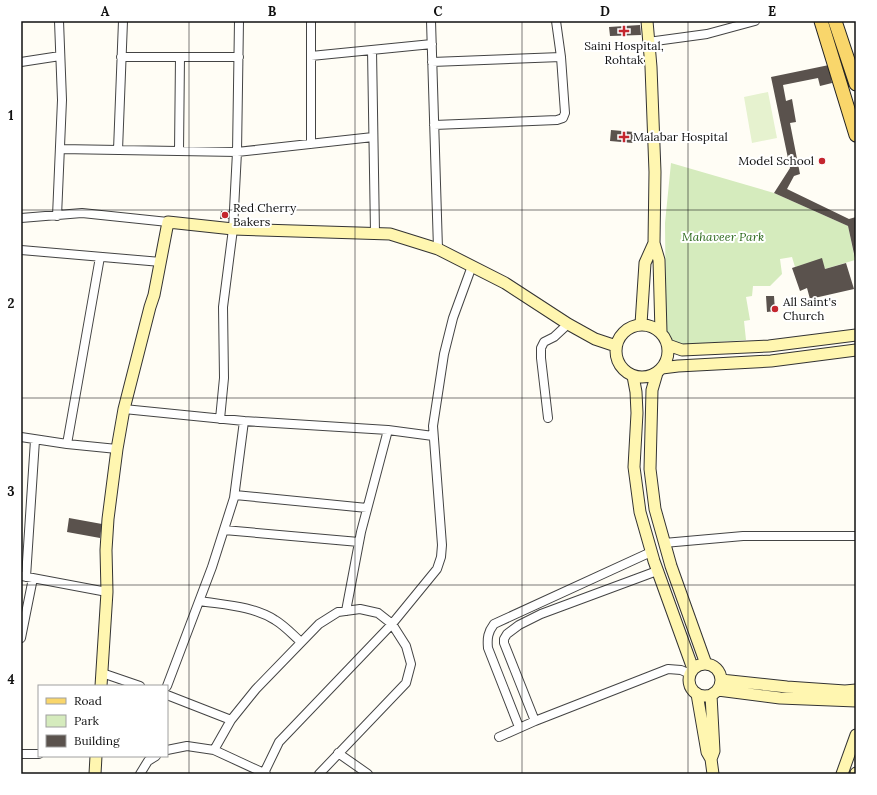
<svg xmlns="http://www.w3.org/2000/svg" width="877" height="795" font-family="Lora,serif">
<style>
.green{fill:#d5ebbd}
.pitch{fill:#e6f2cf}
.building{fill:#5a524d}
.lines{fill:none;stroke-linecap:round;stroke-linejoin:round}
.street-casing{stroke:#444;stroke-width:10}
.secondary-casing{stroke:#333;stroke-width:13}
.primary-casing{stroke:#222;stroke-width:15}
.street{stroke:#fff;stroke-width:8}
.secondary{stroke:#fff6b0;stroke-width:11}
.primary{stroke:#f9d66b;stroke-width:13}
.grid{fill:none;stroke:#111;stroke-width:1;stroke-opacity:0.55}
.poi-dot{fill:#c4262e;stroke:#fff;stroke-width:1.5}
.labels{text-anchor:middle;stroke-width:4;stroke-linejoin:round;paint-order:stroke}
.poi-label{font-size:12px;fill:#111;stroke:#fff;text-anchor:start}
.park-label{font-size:12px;font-style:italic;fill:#2f6b1f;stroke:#fff}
.neatline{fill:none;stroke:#111;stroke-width:1.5}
.grid-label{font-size:13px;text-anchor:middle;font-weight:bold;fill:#111}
</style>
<rect width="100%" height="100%" fill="#fffdf5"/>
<path class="green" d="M671,163L774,193L848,226L855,260L825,269L821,259L795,267L792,257L780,259L782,274L770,286H753L752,296L746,297L750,320L744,321L746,340L675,345L666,333L665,223Z"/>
<path class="pitch" d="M768,92L777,138L752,143L744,97Z"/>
<path class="building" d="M640,25L641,35L610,36L609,27Z
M829,65L832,83L820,86L818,78L783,85L786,101L792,99L796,122L790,123L800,174L794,176L787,189L849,219L856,217V263L848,226L774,193L790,168L771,77Z
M611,130L634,132L633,143L610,141Z
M221,211H230V219H220Z
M822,258L825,269L846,263L854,289L810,299L807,288L800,291L792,268Z
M766,296H774L775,311L767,312Z
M69,518L102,524L100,538L67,532Z"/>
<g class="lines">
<g class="street-casing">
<path id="street" d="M311,21V144
M431,21L438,249
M648,42L707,34L755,21
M372,50L375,233
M311,56L432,44
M121,57H239
M21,62L60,56
M432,62L561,57
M434,125L557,120L563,118L565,113L561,57L556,21
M60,149L237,152L373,137
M118,150L123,21
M179,151L180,57
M57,216L62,100L59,21
M21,218L82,213L168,222
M21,250L161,262
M124,409L244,421L388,430L433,436
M548,418L541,358V348L544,342L554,337L568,324
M220,419L224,378L223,307L233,229L237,152L239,21
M21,437L67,444L117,449
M67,444L100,257
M235,495L367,508
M224,530L359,542
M664,543L743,536H856
M22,576L107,592
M26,577L35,440
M200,601C225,605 253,606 275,620C285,626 293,635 301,642
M346,611L361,532L388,430
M21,638L33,578
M102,673L140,686
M167,686L212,567L234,498L244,421
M167,695L231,720
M535,721L504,643V639L507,634L519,625L541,614L657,571
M519,727L488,648C487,638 488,632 494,624L651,552
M499,737L535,721L668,669L681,670L690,674
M167,750L187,746L214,750L266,774
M214,750L231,720L256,689L319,624L338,612L360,609L378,613L392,624L406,646L411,664L406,683L319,774
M338,753L368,774
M21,754H39
M264,773L279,742L392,624L437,569L441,557L442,545L433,426L444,354L453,318L472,266
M140,774L148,761L156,756"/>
</g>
<g class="secondary-casing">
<path id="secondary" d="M647,21L651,67L655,172L654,243L659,260L661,332
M641,324L645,263L654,243
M616 351a26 26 0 1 1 52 0a26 26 0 1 1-52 0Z
M668,345L682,350L769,346L856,335
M662,368L678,366L771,361L856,350
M657,373L652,390L650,469L655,509L671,566L706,664
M633,376L636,392L637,413L634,467L640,512L654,561L693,669
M689 680a16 16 0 1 1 32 0a16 16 0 1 1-32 0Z
M721,680L787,687L845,691L856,690
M101,686L107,592L106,550L108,519L117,449L124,409L150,307L154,295L168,222L233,229L390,234L438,249L505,283L568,324L595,339L616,346
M718,690L780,698L856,701
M697,694L707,752L711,759L713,774
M711,759L714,751L711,695
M95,774L96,756
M842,774L856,735
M856,774V773"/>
</g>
<g class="primary-casing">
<path id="primary" d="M821,21L856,135
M835,21L856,84"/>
</g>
<use href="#street" class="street"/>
<use href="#secondary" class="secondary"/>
<use href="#primary" class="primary"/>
</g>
<path class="grid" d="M189,21V774M355,21V774M522,21V774M688,21V774M21,210H856M21,398H856M21,585H856"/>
<g class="poi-dot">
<path d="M622 25h4v4h4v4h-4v4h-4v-4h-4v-4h4z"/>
<path d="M622 131h4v4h4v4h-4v4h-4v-4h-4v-4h4z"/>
<circle cx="822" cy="161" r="4"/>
<circle cx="225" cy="215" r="4"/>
<circle cx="775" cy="309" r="4"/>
</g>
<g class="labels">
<g class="poi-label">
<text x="624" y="50" text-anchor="middle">Saini Hospital,<tspan x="624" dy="14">Rohtak</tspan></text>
<text x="633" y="141">Malabar Hospital</text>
<text x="814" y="165" text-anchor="end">Model School</text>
<text x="233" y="212">Red Cherry<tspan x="233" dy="14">Bakers</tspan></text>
<text x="783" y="306">All Saint's<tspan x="783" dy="14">Church</tspan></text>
</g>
<g class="park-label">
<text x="723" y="241">Mahaveer Park</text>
</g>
</g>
<rect width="877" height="795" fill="none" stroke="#ffffff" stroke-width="44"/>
<rect x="38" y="685" width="130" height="72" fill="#ffffff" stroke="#a0a0a0"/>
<rect x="46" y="698" width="20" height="6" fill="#f9d66b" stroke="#a0a0a0"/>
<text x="74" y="705" font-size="12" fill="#111111">Road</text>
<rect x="46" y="715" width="20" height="12" fill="#d5ebbd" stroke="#a0a0a0"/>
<text x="74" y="725" font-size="12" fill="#111111">Park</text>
<rect x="46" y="735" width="20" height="12" fill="#5a524d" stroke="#a0a0a0"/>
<text x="74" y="745" font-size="12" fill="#111111">Building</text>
<rect x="22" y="22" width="833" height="751" class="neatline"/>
<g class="grid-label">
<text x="105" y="16">A</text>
<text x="272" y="16">B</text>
<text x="438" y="16">C</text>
<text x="605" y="16">D</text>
<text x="772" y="16">E</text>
<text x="11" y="120">1</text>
<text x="11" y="308">2</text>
<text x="11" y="496">3</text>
<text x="11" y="684">4</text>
</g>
</svg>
